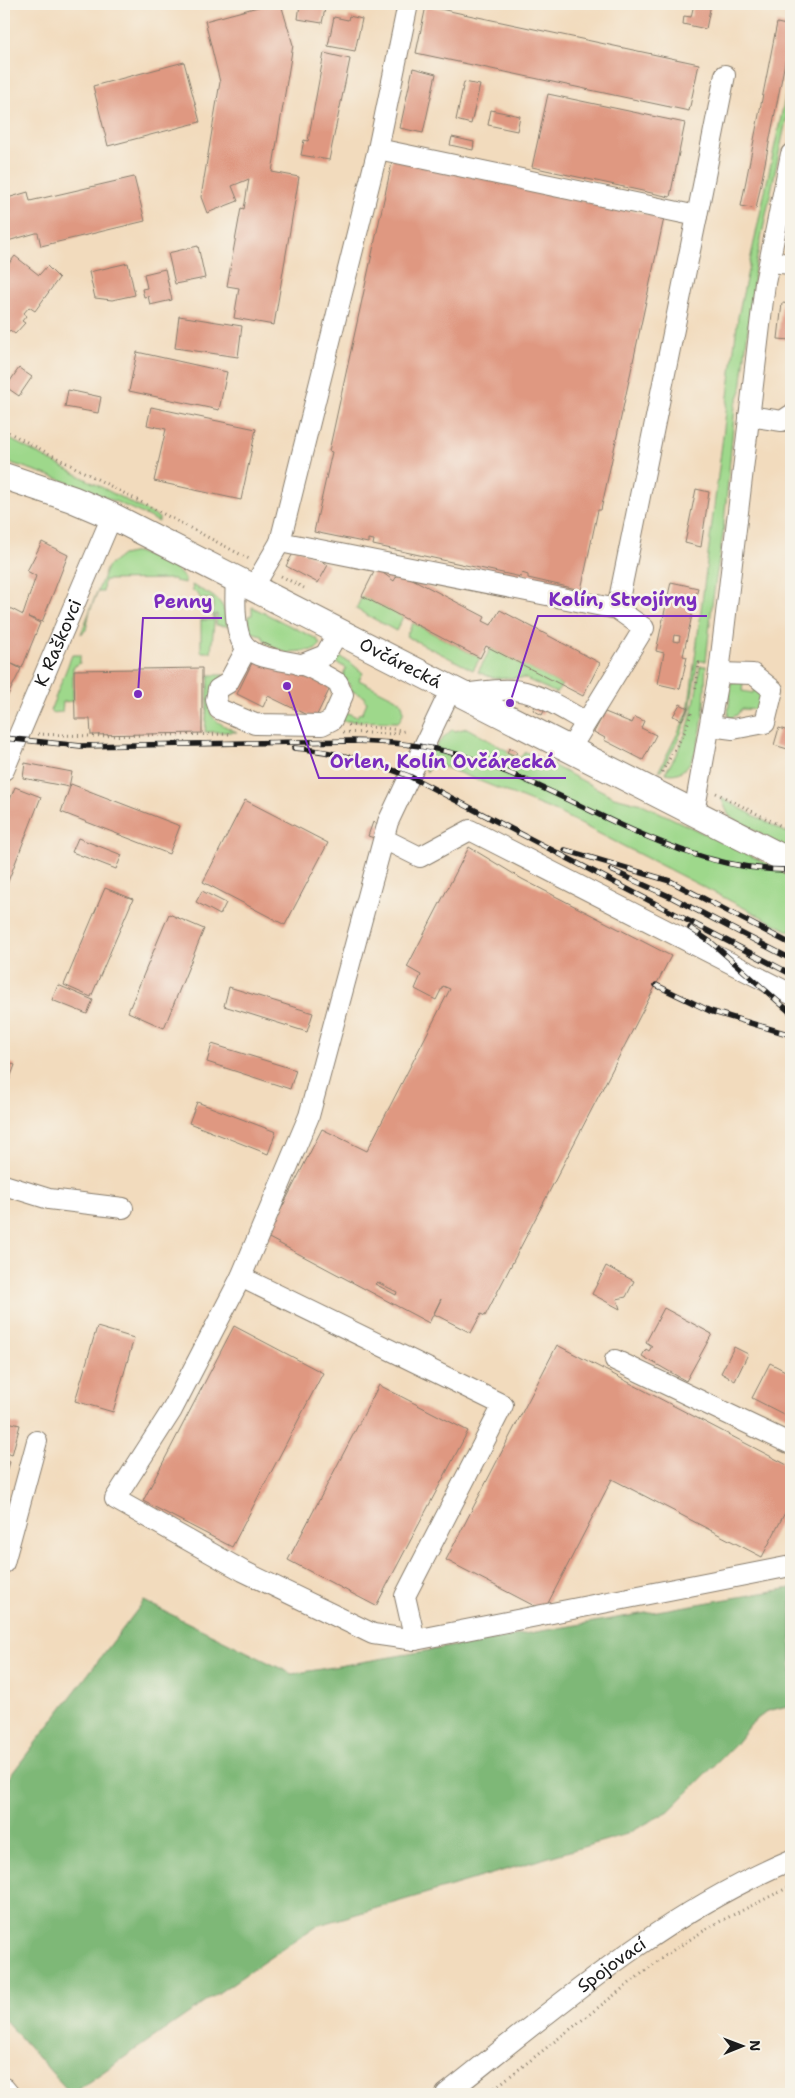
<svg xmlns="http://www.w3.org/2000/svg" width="795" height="2098" font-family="'Shantell Sans',sans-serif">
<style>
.green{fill:#9ed88b;stroke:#5d7a54}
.forest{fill:#7eb877;stroke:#4d6a4a}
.building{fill:#df9881;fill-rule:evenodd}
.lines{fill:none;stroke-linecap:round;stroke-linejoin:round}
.minor-casing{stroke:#877c6c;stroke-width:22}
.major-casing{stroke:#877c6c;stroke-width:28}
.path{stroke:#877c6c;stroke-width:3;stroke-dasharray:1 4;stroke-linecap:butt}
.minor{stroke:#fff;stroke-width:20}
.major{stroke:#fff;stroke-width:26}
.rail-casing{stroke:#1c1c1c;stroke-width:5.5}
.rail{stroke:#f7f3e8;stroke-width:4;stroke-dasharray:11;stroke-linecap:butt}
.labels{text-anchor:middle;stroke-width:5;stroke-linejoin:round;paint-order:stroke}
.street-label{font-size:18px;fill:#1c1c1c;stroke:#f7f3e8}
.leader{fill:none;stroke:#7b2cbf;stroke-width:2}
.callout-dot{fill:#7b2cbf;stroke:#f7f3e8;stroke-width:2}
.callout-label{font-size:19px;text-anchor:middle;font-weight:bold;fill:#7b2cbf;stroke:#f7f3e8;stroke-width:5;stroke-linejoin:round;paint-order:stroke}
</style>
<rect width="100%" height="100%" fill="#f7f3e8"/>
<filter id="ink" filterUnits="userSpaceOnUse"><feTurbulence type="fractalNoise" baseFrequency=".02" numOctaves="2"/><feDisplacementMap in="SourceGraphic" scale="10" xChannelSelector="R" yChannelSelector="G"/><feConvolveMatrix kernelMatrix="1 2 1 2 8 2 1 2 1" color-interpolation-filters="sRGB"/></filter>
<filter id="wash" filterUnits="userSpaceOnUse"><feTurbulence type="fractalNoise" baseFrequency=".0096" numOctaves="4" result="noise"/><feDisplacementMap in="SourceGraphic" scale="20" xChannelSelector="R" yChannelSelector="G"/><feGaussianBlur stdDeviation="1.12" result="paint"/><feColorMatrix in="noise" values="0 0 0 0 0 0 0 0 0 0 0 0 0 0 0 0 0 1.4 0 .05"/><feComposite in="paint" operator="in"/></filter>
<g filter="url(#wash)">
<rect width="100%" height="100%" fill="#f2dbbd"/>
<path class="green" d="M791,70V97L755,267L741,390L735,406L723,534L712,604L706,661H698L689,714L679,738L661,771L659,770L688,713L738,317Z
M4,436L156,516L159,518V522C109,497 58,477 4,461Z
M137,552L173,566L185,579V583L175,581L174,579L104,580L103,592H97L90,610L86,630L81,634L107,567L122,555Z
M192,585C207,594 226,598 225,619H229L228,626L216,625L217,614H215L211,652H201V620H213V599H201L198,594L193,591Z
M362,596L403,617L396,631L356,609Z
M252,607L317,639L320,645L315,650L290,652L289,654L267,644L261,635L251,632L248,616L252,615Z
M413,623L480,658L473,670L406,636Z
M491,648L562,685L556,693L524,678H493L478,672Z
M72,655H80V663L73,667V701L63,702L62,712L52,713L50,711Z
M338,656L351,663L363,673L359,680L400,701C405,708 404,717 398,722L341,721L345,712L357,717L359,713L362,714L367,702L364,700L365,697L352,691L349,683L342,678L346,668L333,661Z
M700,666H706C704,689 707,784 665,773C690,735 694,709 700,666Z
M209,675H224C208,709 199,715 237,732H205Z
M731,682H743L742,691L753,693L756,685L762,686L764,710L741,709L737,715L730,718L728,716Z
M467,728L520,758L525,752L531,754L614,797L642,804L791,875V932L557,812L437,764L430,766L427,772L426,770C427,753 441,739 453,729L455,731Z
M721,798L791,835V851L729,816Z"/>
<path class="forest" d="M791,1588V1705L768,1711L753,1722L733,1747L669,1811L627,1834L316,1926L71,2094L4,2019V1784L144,1601L292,1674Z"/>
<g id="blocks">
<path class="building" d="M269,4H281L293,45L272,172L299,177L274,325L234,318L239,288L227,286L241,208L244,209L249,179L232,186L238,201L207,213L201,197L220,82L205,21Z
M300,4H326L322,23L298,19Z
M694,4H711L706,29L683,24L684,16L691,17Z
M426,6L699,64L689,111L416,53Z
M349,16L362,19L355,51L328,46L334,17L348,20Z
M777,23L791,26V32L756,209L741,206Z
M324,53L350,59L329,160L301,155L304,140L308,141Z
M184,62L200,122L108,146L93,86Z
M413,68L436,74L423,133L400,128Z
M464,82L480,85L471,124L456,120Z
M548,94L685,123L670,197L532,167Z
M491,110L520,116L517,131L488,125Z
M452,137L474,142L473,150L450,145Z
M393,158L664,218L601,510H598L581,590L528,578V575L522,573L521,577L373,545L374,540L368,539V543L314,532L332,452L329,451Z
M134,177L145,221L41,246L38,233H36L4,242V199L28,192L30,201Z
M198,246L205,278L175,284L168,253Z
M15,256L39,275L47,266L59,278L35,311L29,307L24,313L26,316L22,321L25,323L15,334L10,330L4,337V263L7,266Z
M128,263L135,295L112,300L95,298L89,272Z
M165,269L172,300L150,305L148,296L144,297L142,289L147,288L144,274Z
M782,303L791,304V340L778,339Z
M179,316L242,326L238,357L175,348Z
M137,352L227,372L219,410L129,391Z
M19,368L32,377L19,396L6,387Z
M68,390L101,397L98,413L65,407Z
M151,407L256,429L241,500L154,481L166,429L147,425Z
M696,489L709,492L701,547L685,543Z
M42,542L68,555L42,622L28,617L40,623L22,668L12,664L21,669L7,697L4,696V605L23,615L36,576L27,571Z
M296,548L328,565L318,583L286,566Z
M376,568L394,581L399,572L485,617L483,621L491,625L500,610L600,663L583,696L486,646L480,658L362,596Z
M671,582L698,588L683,656L687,657L680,689L658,684L664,653L656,651ZM674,635L680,636L679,642L673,641Z
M262,642L288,654L331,686L315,719L268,696L263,707L237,694Z
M202,668V733L91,735L90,719H75L74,670Z
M680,704L688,708L682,720L673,716Z
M535,706L544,711L542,715L533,710Z
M605,712L632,723L635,717L644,721L641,728L656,735L643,760L604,740L605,738L594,732Z
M779,728L791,732V750L774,745Z
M510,748L517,752L515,756L507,752Z
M25,763L72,772L69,787L23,778Z
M71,784L180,826L169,854L61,812Z
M15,787L41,797L7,884L4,882V815Z
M245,800L328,843L285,925L203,882Z
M373,822L384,826L380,840L368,836Z
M78,838L122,855L116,869L72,852Z
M469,847L522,879L671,956L485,1316L481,1314L471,1333L434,1314L441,1299L429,1323L267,1237L322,1129L367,1151L450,989L443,986L436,1000L415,989L421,975L407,967ZM377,1282L397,1292L396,1295L375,1284Z
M105,888L133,899L91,997L64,985Z
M202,891L226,903L220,915L196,902Z
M169,914L204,929L164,1028L128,1012Z
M58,985L93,1000L87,1014L52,1000Z
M229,987L313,1013L307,1032L224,1006Z
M212,1044L296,1070L290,1089L207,1062Z
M4,1060L15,1065L4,1094Z
M197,1102L276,1132L268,1154L189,1123Z
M606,1266L634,1281L626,1297L617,1299L620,1309L592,1294Z
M664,1308L712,1334L686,1381L642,1356L646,1349L649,1351L652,1346L646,1342Z
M234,1326L323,1373L232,1547L143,1501Z
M97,1327L134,1338L113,1412L75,1401Z
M557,1345L791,1467V1501L762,1557L612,1479L544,1611L446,1560Z
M734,1347L748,1354L735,1381L721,1373Z
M770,1363L791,1374V1418L752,1398Z
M379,1385L468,1431L376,1606L288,1560Z
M4,1421L20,1425L12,1455L4,1452Z
M4,1460L10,1462L4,1482Z"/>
</g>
</g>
<g filter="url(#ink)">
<use href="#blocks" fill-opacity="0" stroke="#877c6c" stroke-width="1"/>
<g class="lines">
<g class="minor-casing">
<g id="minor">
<path d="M408,4L378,149L280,542L617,609L644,628L570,749"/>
<path d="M378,149L697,216L725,75"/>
<path d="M770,262L791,264"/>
<path d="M749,416L782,421L791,415"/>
<path d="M236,579C235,596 234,624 241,640C251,660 281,659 300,664C313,668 326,676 338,683L343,695L332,720L322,725L255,724L219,709L216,700L218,689L228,683L247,648"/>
<path d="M253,588L280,542"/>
<path d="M617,609L697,216"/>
<path d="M300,665L325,655L339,631"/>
<path d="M462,694C482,692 506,687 525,692C547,698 566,711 586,722"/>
<path d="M710,726L733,729L765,723L773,690L753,674L719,673"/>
<path id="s1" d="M4,770L112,516"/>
<path d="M694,813L719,673L765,283L791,154"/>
<path d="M384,839L420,857L470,830L791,994"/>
<path d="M4,1185L49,1199L123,1208"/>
<path d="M241,1277L503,1405L405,1596L415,1640L791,1566"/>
<path d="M615,1360L791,1444"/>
<path d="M4,1563L37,1441"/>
<path d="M415,1640L373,1634L243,1571L115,1499L172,1410L241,1277L309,1116L388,822L451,689"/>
<path d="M4,2088L9,2094"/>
<path id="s2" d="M446,2094C555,2008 662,1914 791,1860"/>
</g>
</g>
<g class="major-casing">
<g id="major">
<path id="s3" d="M4,476L72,499L112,516L791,862"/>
</g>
</g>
<path class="path" d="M4,430L251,560
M281,576L304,588
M696,688L699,663H703
M348,725L401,730
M343,732L392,734L404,731
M38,734L89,736L232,734
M662,772L685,731L692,711
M716,793L791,831
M487,2094L667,1954L713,1925L791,1886"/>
<use href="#minor" class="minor"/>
<use href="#major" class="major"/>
<g class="rail-casing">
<path id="rail" d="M4,738L81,746L351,741C387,742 421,744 456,754C570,787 668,871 791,870
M294,748C333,751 372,762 409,776L791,974
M565,850L670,881L791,944
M611,870L673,898L791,959
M690,928L712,943L791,1013
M656,985L710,1011L791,1035"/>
</g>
<use href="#rail" class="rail"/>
</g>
</g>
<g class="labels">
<g class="street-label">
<text dy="6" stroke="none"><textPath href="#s1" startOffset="138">K Raškovci</textPath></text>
<text dy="6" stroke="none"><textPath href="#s3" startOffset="439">Ovčárecká</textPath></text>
<text dy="6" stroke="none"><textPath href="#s2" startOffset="210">Spojovací</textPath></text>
</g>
</g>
<path class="leader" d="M510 703L538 616H707M138 694L143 618H222M287 686L319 778H566"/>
<g class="callout-dot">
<circle cx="510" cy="703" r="5"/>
<circle cx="138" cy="694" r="5"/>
<circle cx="287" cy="686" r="5"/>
</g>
<g class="callout-label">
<text x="623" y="606">Kolín, Strojírny</text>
<text x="183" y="608">Penny</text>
<text x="443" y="768">Orlen, Kolín Ovčárecká</text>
</g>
<rect width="795" height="2098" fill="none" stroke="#f7f3e8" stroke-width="20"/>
<g transform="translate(742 2046) rotate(89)" stroke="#f7f3e8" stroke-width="4" paint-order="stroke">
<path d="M0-4L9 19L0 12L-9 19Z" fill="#1c1c1c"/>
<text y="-8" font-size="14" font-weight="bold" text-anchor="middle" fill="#1c1c1c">N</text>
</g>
</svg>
